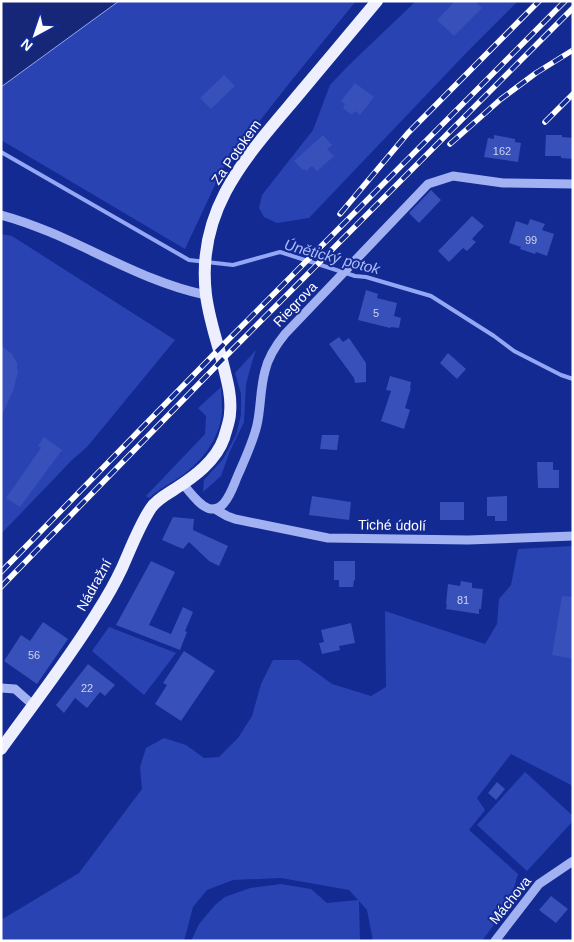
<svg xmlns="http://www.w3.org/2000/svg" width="574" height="942" font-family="Arial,sans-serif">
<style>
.green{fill:#2943b3}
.water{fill:#162778;stroke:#94a7f5}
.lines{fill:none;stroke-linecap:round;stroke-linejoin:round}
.stream{stroke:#94a7f5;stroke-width:4}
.building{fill:#3750ba}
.minor{stroke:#a2b1f2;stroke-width:9}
.major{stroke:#edefff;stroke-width:12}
.rail-casing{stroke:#fff;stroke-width:5.5}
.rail{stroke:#132a93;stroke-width:4;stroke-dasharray:11;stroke-linecap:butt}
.labels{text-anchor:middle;stroke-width:4;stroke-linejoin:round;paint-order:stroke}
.number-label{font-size:11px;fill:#cdd3ee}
.street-label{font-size:14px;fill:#fff;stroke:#132a93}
.water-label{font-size:15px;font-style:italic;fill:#aebcf9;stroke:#132a93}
</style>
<rect width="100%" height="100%" fill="#132a93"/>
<path class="green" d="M119,1H356L291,81L223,168L185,249L1,140V87Z
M416,1H518L469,50L309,218L277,223L264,217L259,208L262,195L313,130L330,85L348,66Z
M1,234L12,236L175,340L87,447L72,460L1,534V405C13,397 10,394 15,383C21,366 17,356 1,346Z
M256,350L252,362L246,384L244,422L230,451L221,476L203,492L204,480L223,459L236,435L241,415V394L235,373Z
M221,387C221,394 222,402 222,410C221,436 204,459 184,474C172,483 161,487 149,498L146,496L205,434L206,416L198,408Z
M573,546V786L511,754L477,798L485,810L469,830L518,874L509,904L482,941H373L367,910L359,901L360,941H191L199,924L215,905L225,897L250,888L281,884L311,889L327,903L358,900L349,890L281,878L233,880L207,890L193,907L184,941H1V920L79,873L142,789L140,767L146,748L164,738L186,745L204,758L219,757L238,738L252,716L261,684L273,660H299L332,684L371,696L386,687L385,611L485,644L497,624L499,599L511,585L518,549Z
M109,627L176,653L144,695L92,651Z
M525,772L573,816V821L527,871L477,825Z"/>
<path class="water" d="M1,1H119L1,87Z"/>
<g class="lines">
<path class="stream" d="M1,152L189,260L233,265L280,252L355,276L366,277L431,296L494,336L514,351L561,375L573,379"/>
</g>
<path class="building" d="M455,1H475L482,8L454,36L437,20Z
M224,75L235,86L211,109L200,98Z
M355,83L374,97L360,115L355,111L352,115L343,108L345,104L341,101Z
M323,135L332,145L327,149L334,156L317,171L312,166L306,171L305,169L303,170L294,161Z
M494,135L515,139V142L521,143L518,162L484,157L488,138L494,139Z
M546,135H562V137L573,138V159L561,158V156H545Z
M431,190L441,200L419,223L409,213Z
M472,216L484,226L472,239L476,242L467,251L463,248L449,262L438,251Z
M530,219L545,224L542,230L554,234L547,256L536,252L535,254L520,249L521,247L509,243L516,221L528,225Z
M366,290L378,294L377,298L397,303L394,316L401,318L399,328L391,327L390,328L358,320Z
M339,337L343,342L349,338L366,363V382L355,383L354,378L329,344Z
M1,345L12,354L15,359L17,363L18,373L13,391L1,417Z
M448,353L466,369L457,379L440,363Z
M390,376L411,382L410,388H411L405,408L410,410L404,429L381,421L391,391L386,390Z
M322,435H339L337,450L320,449Z
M44,437L62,450L20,507L6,498L41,448L38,446Z
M537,462H553V470H559V488H538Z
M312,496L351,502L349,520L309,515Z
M507,496V521H495V516H487V497Z
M440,502H464V520H440Z
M173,517L194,519L193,530L228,546L219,566L209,561L189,542L183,549L162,540Z
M151,561L175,572L149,625L171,634L183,607L193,612L185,631L187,632L180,650L116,625Z
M334,561H355V580H354L353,587H339V580H334Z
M461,581L472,583V588L483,589L481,609H479V614L446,609L447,604H446L448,584L460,586Z
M562,596L573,597V659L552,655Z
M43,622L68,639L37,684L4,661L21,635L30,641Z
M351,623L355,643L339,646L340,650L322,654L319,643L324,642L321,630Z
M184,651L215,671L181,721L155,704L167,685L163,683Z
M88,664L115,685L105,696L100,692L87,708L75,698L64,713L56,705Z
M497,782L505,789L496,800L488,793Z
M551,896L568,909L556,923L539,910Z"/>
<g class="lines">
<path class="minor" d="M1,215C72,234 134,280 206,295
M183,484C189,491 201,508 211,509C216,509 221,507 224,503C231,495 234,484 238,475C245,459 253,442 257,425C261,407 260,389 265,371C268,358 276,345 285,334L428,184L453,176L503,183L573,184
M215,509L227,516L235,519L328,538L468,540L573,536
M1,688L15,689L33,705
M495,941L539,884L573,861"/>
<path class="major" d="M1,749C34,703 69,659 98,611C107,597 115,583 122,568C131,548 139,526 151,508C157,499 166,495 175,489C194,477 216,461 224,438C226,430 230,421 230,413C232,395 226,377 222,360C216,339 209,318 206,295C196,211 244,159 294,100C322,67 349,34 377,1"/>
<g class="rail-casing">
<path id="rail" d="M545,122L573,94
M450,144L501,99L536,73L573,50
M340,214L408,133L539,1
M1,572L219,349L565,1
M1,587L226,356L573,8"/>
</g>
<use href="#rail" class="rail"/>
</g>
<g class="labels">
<g class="number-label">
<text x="502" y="155">162</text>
<text x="531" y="244">99</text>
<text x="376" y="317">5</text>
<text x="463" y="604">81</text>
<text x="34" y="659">56</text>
<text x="87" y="692">22</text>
</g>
<g class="street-label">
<text transform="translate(236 152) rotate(-55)" y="5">Za Potokem</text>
<text transform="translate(295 304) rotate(-46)" y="5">Riegrova</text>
<text transform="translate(392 525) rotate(1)" y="5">Tiché údolí</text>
<text transform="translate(94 585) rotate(-61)" y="5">Nádražní</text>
<text transform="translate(510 900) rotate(-51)" y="5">Máchova</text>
</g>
<g class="water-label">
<text transform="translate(332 257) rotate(15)" y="5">Únětický potok</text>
</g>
</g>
<rect width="574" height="942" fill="none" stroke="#ffffff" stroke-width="5"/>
<g transform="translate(35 35) rotate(220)" stroke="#132a93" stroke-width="4" paint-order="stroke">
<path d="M0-4L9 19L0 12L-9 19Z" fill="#ffffff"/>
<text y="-8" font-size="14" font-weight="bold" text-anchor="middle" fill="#ffffff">N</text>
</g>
</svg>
